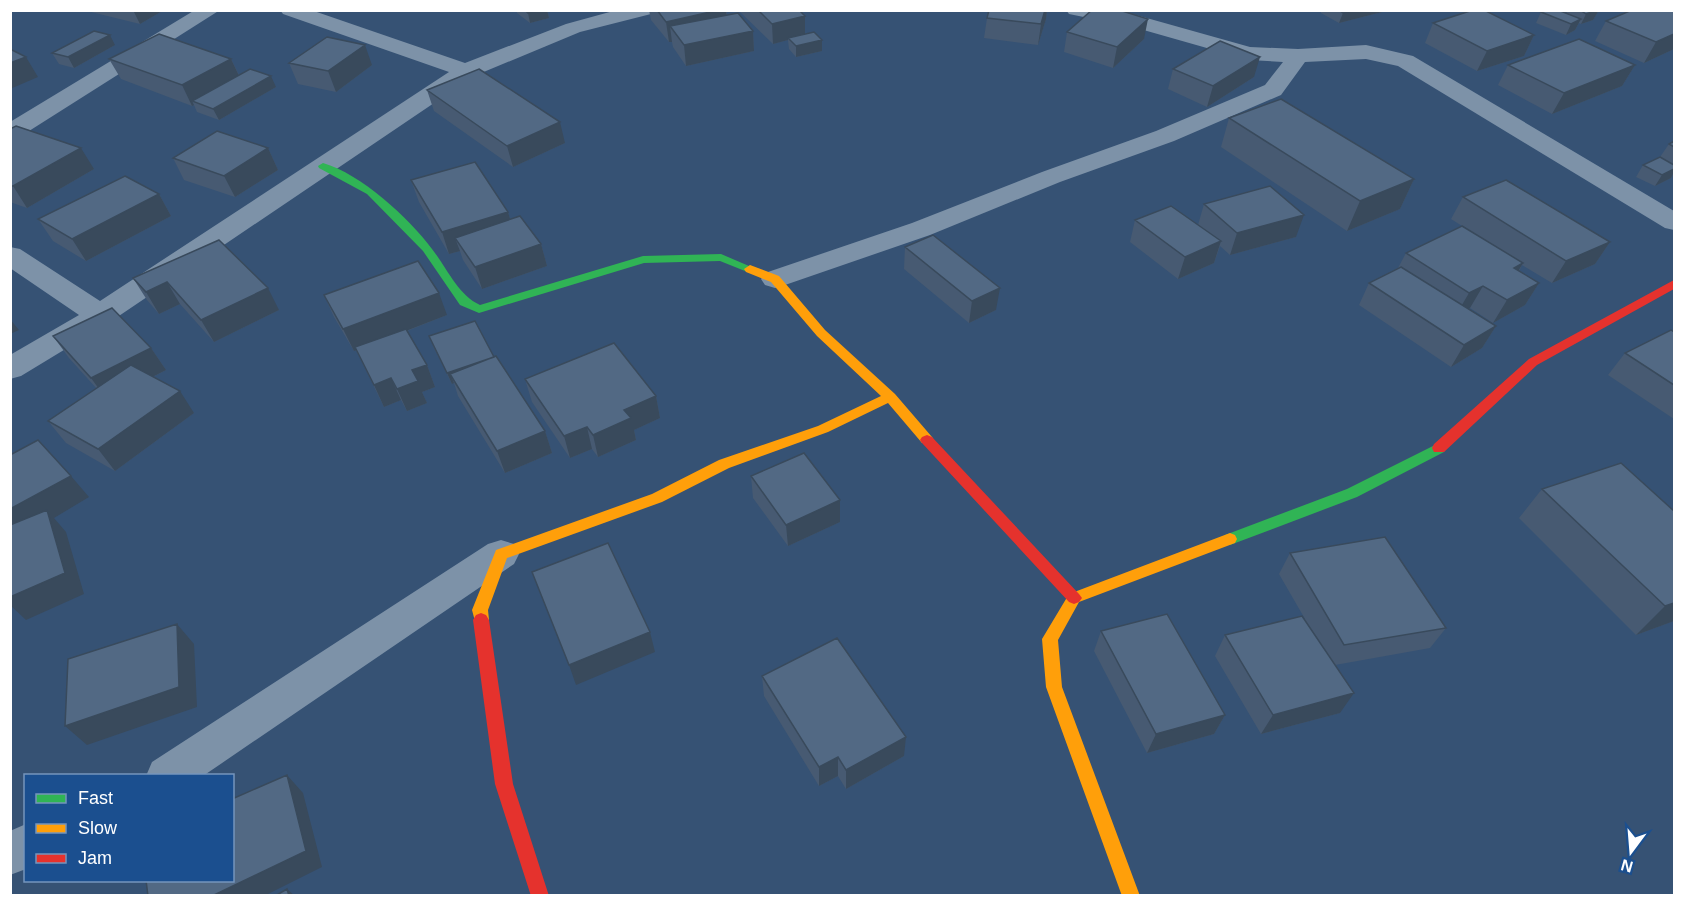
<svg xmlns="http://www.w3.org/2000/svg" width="1685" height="906" font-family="Helvetica,sans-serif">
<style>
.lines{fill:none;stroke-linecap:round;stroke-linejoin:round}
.street{fill:#7d92a8;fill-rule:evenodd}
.fast{fill:#30b455;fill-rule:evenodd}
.slow{fill:#ff9f0a;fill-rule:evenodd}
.jam{fill:#e5322d;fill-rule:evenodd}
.wall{fill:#475a72}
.shaded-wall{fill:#394a5c}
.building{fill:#526984;stroke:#394a5c;stroke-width:1.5}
</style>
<rect width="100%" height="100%" fill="#365274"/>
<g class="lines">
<path class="street" d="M195,10H220L18,138L10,140V122Z
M280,10H311L465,63L566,24L617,10H654L651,14L580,32L474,76L110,322L21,376L10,379V355L79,315L10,268V247L20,249L100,301L449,72L283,14Z
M1066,10H1113L1136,15L1250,47L1298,49L1366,45L1413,56L1674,211V230L1665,228L1398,66L1366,59L1305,62L1281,95L1174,141L1060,182L930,235L785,285L775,288L765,285L761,279L765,273L912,223L1042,172L1156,131L1265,85L1283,62L1249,60L1133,27L1069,14Z
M501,540L514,544L519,554L514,564L203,776H146L152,762L488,544Z
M26,824V869L10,875V831Z"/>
<path class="fast" d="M323,163C361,174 409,218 432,249C447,268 458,295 480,305L643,256L721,254L756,269L750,273L720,261L644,263L479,313L460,305L423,251L367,194L319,168L318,166Z
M1439,443L1446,448L1444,452L1357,497L1230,545L1225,543L1223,539L1225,535L1347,489Z"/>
<path class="slow" d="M750,265L779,276L825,330L895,394L932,437L934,440L932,443H922L888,403L828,432L729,468L662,502L507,558L488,610L489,620L486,625L481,627L476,625L472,610L496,550L652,494L719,460L818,426L881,396L817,336L771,282L746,272L744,269Z
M1230,533L1235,535L1237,539L1235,543L1079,602L1058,640L1062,687L1140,896H1122L1046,687L1042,639L1069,594Z"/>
<path class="jam" d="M1674,280V289L1537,365L1444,452H1434L1432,448L1434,444L1529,359Z
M927,435L932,437L1079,594L1082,598L1079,602L1074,604L1069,602L922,443L920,440L922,437Z
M481,613L486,615L489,620L513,784L549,896H531L495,784L473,620L476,615Z"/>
</g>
<path class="wall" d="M83,10H164L140,24Z
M517,10H547L549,18L530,23L517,13Z
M649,10H726L727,15L753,31L754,51L686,66L673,47L672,42H669L651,20Z
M738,10H799L805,16V34L822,51L796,57L789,49L788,40L773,44Z
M989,10H1047L1046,19L1038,45L984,38L987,18Z
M1321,10H1390L1339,23L1321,13Z
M1568,10H1599L1593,20L1581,24L1579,23L1575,30L1566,35L1536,23L1541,12L1566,14Z
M1606,21L1674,49L1644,63L1595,41Z
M1433,23L1534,35L1524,56L1477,71L1425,43Z
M1067,32L1144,39L1113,68L1064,52Z
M115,45L74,68L59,64L52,53Z
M109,59H231L239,75L276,87L219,120L197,112L194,105L192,106L121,79Z
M289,63L372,65L336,92L298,84Z
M1508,65H1635L1622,86L1552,114L1498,85Z
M1173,69L1254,77L1207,107L1168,89Z
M427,90L565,143L513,167L434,111Z
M1229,118L1414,179L1400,209L1347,231L1221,147Z
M10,129L94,169L27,208L10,202Z
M1674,141V174H1673L1671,178L1655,186L1636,177L1643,165L1660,157L1669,144Z
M268,148L278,170L235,197L184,180L173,158Z
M411,180L508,212L510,219L541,244L547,266L482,289L463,260L460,251L449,254L419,202Z
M159,194L171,216L86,261L53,241L38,219Z
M1463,197L1610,242L1595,264L1552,283L1522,265L1519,271L1539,283L1525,305L1493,323L1470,308L1468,309L1496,326L1482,348L1451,367L1359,305L1369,283L1398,268L1406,253L1475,234L1451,219Z
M1204,204L1296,237L1230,255L1220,246L1214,263L1178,279L1130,242L1135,220L1198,225Z
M219,240L279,310L214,342L180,304L159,314L147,300L133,278Z
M905,247L996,310L969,323L904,269Z
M324,295L447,315L407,331L427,365L435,387L422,392L427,403L407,411L401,400L384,407L356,350L354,351L334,317Z
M1674,332V419L1608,375L1625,353Z
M53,336L151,348L166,370L153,377L194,413L115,471L66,443L48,421L97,389L69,358Z
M429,336L494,357L545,431L552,453L505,473L458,396L454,383L452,384L434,348Z
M525,379L656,396L660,418L634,430L636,440L598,457L592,449L570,458L532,402Z
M1621,463L1674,621L1636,635L1519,518L1542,489Z
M751,476L840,522L788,546L753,498Z
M1290,553L1446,628L1430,648L1335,665L1340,713L1261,734L1215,656L1225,635L1305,619L1279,574Z
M1101,631L1225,715L1214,734L1147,753L1094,651Z
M762,676L904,756L846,789L838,776L819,786L764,696Z"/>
<path class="shaded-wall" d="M133,10H164L140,24Z
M535,10H547L549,18L530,23L528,13Z
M719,10H726L728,29L670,26L672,42H669L666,22Z
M1045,10H1047L1046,19L1038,45L1041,24Z
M1353,10H1390L1339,23L1343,13Z
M1597,10H1599L1593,20L1581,24L1586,14Z
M805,16V36L788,38V40L773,44L772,24Z
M1148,19L1144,39L1113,68L1117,47Z
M1581,19L1575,30L1566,35L1571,24Z
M753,31L754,51L686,66L684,45Z
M1674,34V49L1644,63L1656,42Z
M110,35L115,45L74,68L68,57Z
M1534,35L1524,56L1477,71L1487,51Z
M822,40V51L796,57V46Z
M365,45L372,65L336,92L328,71Z
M26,57L38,77L10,89V63Z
M1260,57L1254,77L1207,107L1213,86Z
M231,59L241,80L192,101L194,105L192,106L182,85Z
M1635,65L1622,86L1552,114L1564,93Z
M271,76L276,87L219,120L213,109Z
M560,122L565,143L513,167L507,146Z
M81,148L94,169L27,208L13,186Z
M268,148L278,170L235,197L224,176Z
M1674,169V172L1671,178L1655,186L1662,175Z
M1414,179L1400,209L1347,231L1360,201Z
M159,194L171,216L86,261L72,239Z
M508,212L514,233L455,238L460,251L449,254L442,232Z
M1304,215L1296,237L1230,255L1237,233Z
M1221,241L1214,263L1178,279L1185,257Z
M1610,242L1595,264L1552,283L1566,261Z
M541,244L547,266L482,289L475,267Z
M1523,263L1510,285L1514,268Z
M167,282L180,304L159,314L146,292Z
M1539,283L1525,305L1493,323L1507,300Z
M1483,286L1470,308L1456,315L1469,293Z
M268,288L279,310L214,342L201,320Z
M1000,288L996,310L969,323L972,301Z
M439,293L447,315L354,351L343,329Z
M10,319L19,330L10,334Z
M1496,326L1482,348L1451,367L1464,345Z
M151,348L166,370L107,400L91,378Z
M494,357L450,374L454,383L452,384L447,373Z
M427,365L435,387L422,392L427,403L407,411L397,389L412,370Z
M391,378L401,400L384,407L374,385Z
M180,391L194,413L115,471L98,449Z
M656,396L660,418L634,430L636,440L598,457L593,435L624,410Z
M587,427L592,449L570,458L564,436Z
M545,431L552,453L505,473L497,451Z
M71,476L89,497L54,518L66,532L84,594L26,620L10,605V509Z
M840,500V522L788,546L786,525Z
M1674,603V621L1636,635L1665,606Z
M177,624L194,644L197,707L87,745L65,726Z
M650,632L655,652L576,685L569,665Z
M1354,693L1340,713L1261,734L1273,715Z
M1225,715L1214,734L1147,753L1156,734Z
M906,737L904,756L846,789V770Z
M838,757V776L819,786V767Z
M287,775L303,793L322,867L264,896H212Z
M287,889L295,896H289Z"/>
<path class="building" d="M525,10H535L528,13Z
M657,10H719L666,22Z
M758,10H799L805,16L772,24Z
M989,10H1045L1041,24L987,18Z
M1092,10H1119L1148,19L1117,47L1067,32Z
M1339,10H1353L1343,13Z
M1473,10H1484L1534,35L1487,51L1433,23Z
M1544,10H1558L1581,19L1571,24L1541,12Z
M1580,10H1597L1586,14Z
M1632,10H1674V34L1656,42L1606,21Z
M738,13L753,31L684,45L670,26Z
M94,31L110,35L68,57L52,53Z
M814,32L822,40L796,46L788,38Z
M159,34L231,59L182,85L109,59Z
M327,37L365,45L328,71L289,63Z
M1579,39L1635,65L1564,93L1508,65Z
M1220,41L1260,57L1213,86L1173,69Z
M10,49L26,57L10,63Z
M250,69L271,76L213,109L192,101Z
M479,69L560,122L507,146L427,90Z
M1281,99L1414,179L1360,201L1229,118Z
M16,126L81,148L13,186H10V129Z
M217,131L268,148L224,176L173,158Z
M1674,141V147L1669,144Z
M1660,157L1674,165V169L1662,175L1643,165Z
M475,162L508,212L442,232L411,180Z
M125,176L159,194L72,239L38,219Z
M1506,180L1610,242L1566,261L1463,197Z
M1270,186L1304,215L1237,233L1204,204Z
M1171,206L1221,241L1185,257L1135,220Z
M520,216L541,244L475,267L455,238Z
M1462,226L1523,263L1514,268L1539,283L1507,300L1483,286L1469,293L1406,253Z
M933,235L1000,288L972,301L905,247Z
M219,240L268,288L201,320L167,282L146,292L133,278Z
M418,261L439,293L343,329L324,295Z
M1401,267L1496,326L1464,345L1369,283Z
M112,308L151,348L91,378L53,336Z
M475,321L494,357L447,373L429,336Z
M406,329L427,365L412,370L418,381L397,389L391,378L374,385L355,347Z
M1671,330L1674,332V385L1625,353Z
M614,343L656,396L624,410L631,418L593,435L587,427L564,436L525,379Z
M496,356L545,431L497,451L450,374Z
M131,365L180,391L98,449L48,421Z
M38,440L71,476L10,509V455Z
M804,453L840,500L786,525L751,476Z
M1621,463L1674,511V603L1665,606L1542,489Z
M47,510L65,573L10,597V525Z
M1385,537L1446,628L1344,645L1290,553Z
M608,543L650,632L569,665L532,572Z
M1167,614L1225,715L1156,734L1101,631Z
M1302,616L1354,693L1273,715L1225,635Z
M177,624L179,687L65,726L68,659Z
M837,638L906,737L846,770L838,757L819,767L762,676Z
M287,775L306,851L212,896H148L146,880H232V799Z
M287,889L289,896H275Z"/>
<rect width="1685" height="906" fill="none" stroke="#ffffff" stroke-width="24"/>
<rect x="24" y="774" width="210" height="108" fill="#1b4f8f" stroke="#7695bc" stroke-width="1.5"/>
<rect x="36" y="794" width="30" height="9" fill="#30b455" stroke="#7695bc" stroke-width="1.5"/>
<text x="78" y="804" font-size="18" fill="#ffffff">Fast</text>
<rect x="36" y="824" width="30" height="9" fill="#ff9f0a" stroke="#7695bc" stroke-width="1.5"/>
<text x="78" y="834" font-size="18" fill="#ffffff">Slow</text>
<rect x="36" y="854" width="30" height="9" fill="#e5322d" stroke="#7695bc" stroke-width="1.5"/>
<text x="78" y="864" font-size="18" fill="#ffffff">Jam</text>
<g transform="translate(1631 852) rotate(196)" stroke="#1b4f8f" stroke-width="4.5" paint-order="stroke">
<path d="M0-4.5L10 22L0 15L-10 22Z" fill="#ffffff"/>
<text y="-9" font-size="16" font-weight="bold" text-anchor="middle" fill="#ffffff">N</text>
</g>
</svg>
